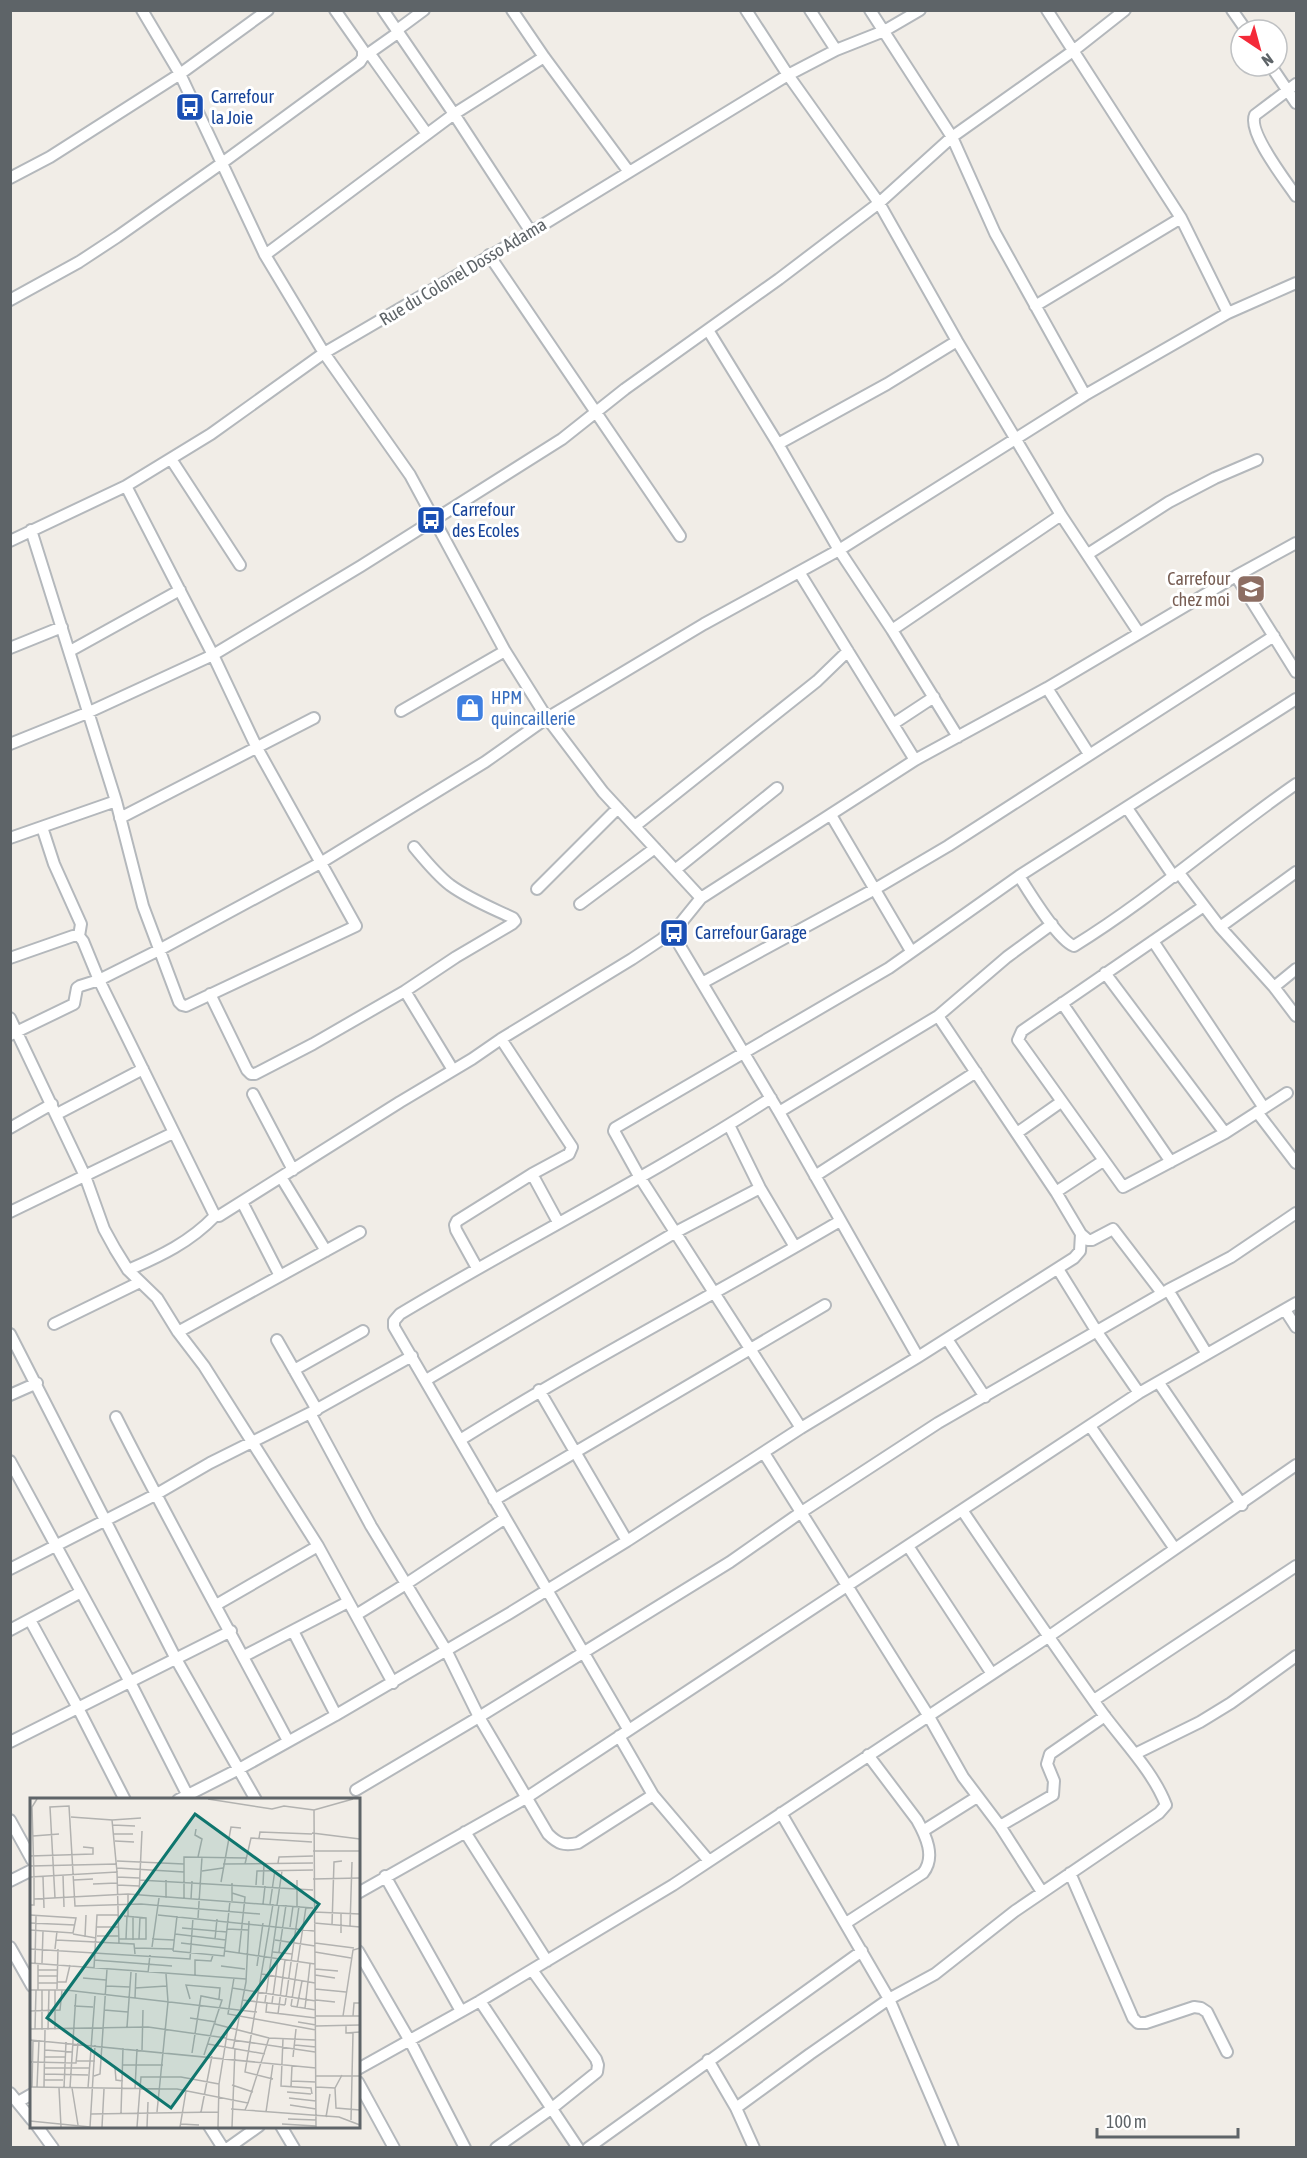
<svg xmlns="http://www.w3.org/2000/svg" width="1307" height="2158" font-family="'Asap Condensed',sans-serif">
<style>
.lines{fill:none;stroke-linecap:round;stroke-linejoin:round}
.minor-casing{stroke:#b4b8bc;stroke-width:14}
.minor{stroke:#fff;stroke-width:10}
.labels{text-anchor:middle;stroke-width:6;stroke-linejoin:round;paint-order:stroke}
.transit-label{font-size:18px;fill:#164399;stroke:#fff;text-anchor:start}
.street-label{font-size:18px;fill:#5e6468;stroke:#fff}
.education-label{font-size:18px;fill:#785e54;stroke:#fff;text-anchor:end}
.shop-label{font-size:18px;fill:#366cbe;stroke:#fff;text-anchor:start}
.inset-road{fill:none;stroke:#b2b2b0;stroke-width:1.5}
.view{fill:#0f766e;fill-opacity:0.15;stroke:#0f766e;stroke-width:3}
.inset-edge{fill:none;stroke:#5e6468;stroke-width:3}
</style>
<rect width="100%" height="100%" fill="#f1ede7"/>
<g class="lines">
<g class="minor-casing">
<path id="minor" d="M142,10L180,74L265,255L324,353L410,475L505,651L547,718L603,792L701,898
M383,10L454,114L531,232
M512,10L544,57L629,172
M746,10L788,75L879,203L957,341L1061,515L1139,633
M810,10L836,50
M870,10L952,137L995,233L1085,395
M1047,10L1181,218L1228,313
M1232,10L1246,30
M397,30L424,10
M370,54L427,134
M365,56L399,32
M1271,66L1296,103
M1296,84L1255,115C1247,132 1286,181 1296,196
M10,178L50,157L180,74L268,10
M265,255L454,114L544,57
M489,255L680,536
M10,300L79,262L117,237L222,163L360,62L363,57V50L335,10
M1035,306L1181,218
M708,330L778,444L839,550L892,630L958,737
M778,444L887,384L957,341
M171,459L240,565
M31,530L116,801L143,906L179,1002L182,1005L186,1006L356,926L257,748L213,655L126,486
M10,541L126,486L211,434L324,353L531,232L788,75L836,50L884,31L920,10
M1088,554L1169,502L1215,478L1257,460
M799,572L915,760
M1236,576L1296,672
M892,630L1061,515
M10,648L62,627
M70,651L180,590
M1047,688L1089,754
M401,711L505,651
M893,724L934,697
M10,744L87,713L213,655L361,566L562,439L625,389L779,279L879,203L952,137L1073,51L1125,10
M1127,808L1174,877
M831,815L911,951
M120,818L314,718
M635,826L817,681L848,651
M42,827L54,864L81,924L79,936
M10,838L116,801
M675,870L777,788
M1179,873L1220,927L1274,987L1296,1016
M1019,876C1029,892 1058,940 1074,946C1152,898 1221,836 1296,784
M537,889L618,808
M580,904L655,848
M1204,906L1022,1031L1018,1040L1123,1187L1225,1133L1287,1093
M1220,927L1296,872
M671,931L779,1112L918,1357
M1153,941L1264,1108
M10,958L73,936H79L83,941L99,980L215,1216
M1105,973L1225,1133
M702,983L875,889L948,846L1274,636
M1274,987L1296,969
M405,991L453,1070
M210,994L247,1070L251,1074H255L313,1044L405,991L456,957L512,924L515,921L513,918C492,908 469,899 450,885C436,874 425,860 414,847
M1062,1003L1171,1162
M10,1018L85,1176L104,1229L115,1249L128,1270L157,1298L178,1332L204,1366L318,1546L393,1683
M10,1035L74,1004L77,988L80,986L99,980L159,950L322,862L485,762L547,718L704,624L839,550L1085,395L1228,313L1296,283
M253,1094L293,1170
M779,1112L938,1016L1007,957L1052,924
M1257,1112L1296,1163
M57,1114L143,1069
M729,1125L760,1188L795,1247
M10,1128L52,1104
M1017,1133L1061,1102
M532,1174L558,1222
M815,1176L976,1072
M281,1177L326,1251
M1056,1192L1103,1161
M242,1202L280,1276
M10,1212L173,1133
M1081,1234L1088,1240H1092L1113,1229L1162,1293
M477,1268L456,1230L455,1225L457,1221L532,1174L569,1154L572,1147L501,1039
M1058,1269L1097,1332L1139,1393
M128,1270C161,1256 190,1242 215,1216H219L400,1102L472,1059L501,1039L632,959L662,939L680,924L701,898L915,760L1047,688L1236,576L1296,543
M1168,1290L1207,1354
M1285,1310L1296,1327
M54,1324L140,1282
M178,1332L360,1232
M10,1334L176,1659L256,1800
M947,1339L985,1397
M277,1340L317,1410
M294,1370L363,1331
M426,1380L676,1232L760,1188
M1159,1383L1242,1505
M539,1390L627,1541
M10,1395L37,1383
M310,1413L371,1526L446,1650L479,1717L548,1834C558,1844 564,1846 578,1843L653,1795
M116,1417C171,1526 231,1633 288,1741
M1090,1426L1175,1549
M801,1428L639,1176L614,1131L615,1128L889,968L1019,876L1296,699
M460,1440C584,1362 714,1295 840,1221
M764,1453L928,1715L963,1777L1000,1826L1042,1892
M10,1461L130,1682L190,1800
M494,1500L825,1305
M908,1546L992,1674
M10,1569L155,1495L210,1463L310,1413L412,1356
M216,1605L318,1546
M356,1615L406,1584L504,1519
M30,1620L78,1708L125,1800
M10,1630L81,1592
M293,1631L336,1715
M244,1656L348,1602
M1094,1700L1296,1566
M628,1729L394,1327V1321L400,1314C523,1240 651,1176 771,1098
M619,1736L653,1795L709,1861
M10,1742L231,1631
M1135,1754L1200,1722L1231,1703L1296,1656
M356,1790L479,1717L730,1562L800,1513L938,1423L1168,1290L1231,1257L1296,1213
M178,1800L239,1769L336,1715L510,1613L627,1541L801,1428L918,1357L1074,1258L1080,1251L1081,1234L1056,1192L938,1016
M781,1813L889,1999L953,2148
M10,1820L32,1860
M1000,1826L1053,1795L1054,1781L1047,1764L1050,1754L1105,1716
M923,1831L977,1797
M465,1832L547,1961
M1070,1873L1133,2018L1138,2023H1146L1194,2007L1201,2008L1207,2012L1227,2052
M385,1876L461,2011
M10,1881L32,1870
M358,1893L526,1798L1139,1393L1296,1303
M846,1923L923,1873C936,1857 926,1836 917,1820L868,1755
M10,1947L32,1986
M358,1951L410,2041L465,2148
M480,2001L578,2148
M708,2060L736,2108L754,2148
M358,2069L480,2001L673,1885L1048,1637L1296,1465
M358,2082L394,2148
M10,2093L32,2120
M18,2102L32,2094
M736,2108L810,2054L889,1999L935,1974L1015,1911L1159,1813L1166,1805C1153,1771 1122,1740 1101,1711C1054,1645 1008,1578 962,1510
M37,2126L53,2148
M209,2126L223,2148
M281,2126L294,2148
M228,2148L259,2126
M496,2148L551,2109L597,2072L598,2065L596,2059L532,1970
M588,2148L862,1951"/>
</g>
<use href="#minor" class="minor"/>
</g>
<defs>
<g id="bus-square" transform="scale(1.5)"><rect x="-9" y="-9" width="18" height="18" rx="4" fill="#1a4fb4" stroke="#fff"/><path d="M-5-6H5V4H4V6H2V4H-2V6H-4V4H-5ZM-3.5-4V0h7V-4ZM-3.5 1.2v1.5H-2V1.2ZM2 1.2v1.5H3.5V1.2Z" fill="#fff"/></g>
<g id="school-square" transform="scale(1.5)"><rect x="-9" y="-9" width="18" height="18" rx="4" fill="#8d6e63" stroke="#fff"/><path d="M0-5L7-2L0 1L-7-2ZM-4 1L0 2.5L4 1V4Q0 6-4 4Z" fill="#fff"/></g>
<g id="shop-square" transform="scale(1.5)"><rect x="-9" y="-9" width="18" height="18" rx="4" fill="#3f7fe0" stroke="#fff"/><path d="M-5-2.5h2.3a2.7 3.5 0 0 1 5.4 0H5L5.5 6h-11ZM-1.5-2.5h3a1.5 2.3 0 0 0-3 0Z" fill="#fff"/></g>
</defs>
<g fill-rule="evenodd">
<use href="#bus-square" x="190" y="107"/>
<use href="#bus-square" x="431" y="520"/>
<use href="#school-square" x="1251" y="589"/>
<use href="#shop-square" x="470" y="708"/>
<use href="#bus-square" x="674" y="933"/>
</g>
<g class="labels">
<g class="transit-label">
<text x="211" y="103">Carrefour<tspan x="211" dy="21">la Joie</tspan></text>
<text x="452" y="516">Carrefour<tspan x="452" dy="21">des Ecoles</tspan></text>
<text x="695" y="939">Carrefour Garage</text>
</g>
<g class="street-label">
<text transform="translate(463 272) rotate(-31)" y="6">Rue du Colonel Dosso Adama</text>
</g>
<g class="education-label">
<text x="1230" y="585">Carrefour<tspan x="1230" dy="21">chez moi</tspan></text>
</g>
<g class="shop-label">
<text x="491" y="704">HPM<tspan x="491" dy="21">quincaillerie</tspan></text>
</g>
</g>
<g transform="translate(30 1798)">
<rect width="330" height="330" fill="#f1ede7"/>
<path class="inset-road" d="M178,1L242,11L254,8L284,12M284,12L286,329M284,12L323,1M41,19L82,22L87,74M82,22L111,20M83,27L105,28M166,31L165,37L172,41L168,59M282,35L330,41M84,36H103M3,38L29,36M229,40L230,34L282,36M85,43L104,44M283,53H330M0,58L63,56V50L53,49M87,63L154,66M248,65L249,59L283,58M193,66L283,65M215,66L221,40L282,44M0,68L87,66M87,70L154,74M172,73L193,70M33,77L34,109M0,79L87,74L89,146M13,79L14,110M87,79L109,80M283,81L330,80M44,82L63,81M109,82L283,92M191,84L201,29L211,30M63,86L87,85M87,87L109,88M226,87L227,73L283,72M233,87L234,66M202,95L215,99L209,155M98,96V118M109,97L112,33M25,100L20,9L39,8L45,108L111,106L230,116M136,100V82M4,101L98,96L283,110M154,101V59L216,60M161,101L162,83M202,103V85M233,106L235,88M240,106L245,72M0,107H4V79L2,9L7,1M247,107L252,73M267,108V82M284,114L330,116M0,117L46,120L43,135L0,132M128,117L284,133M103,118V142M168,120L172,59M0,125L45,127M284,125L330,129M302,127L304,64L312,63M320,128L322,64M67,129H88M260,129L263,108M152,130L197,134M197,131L218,132M311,135V115M43,136L66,140M145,136L196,142M67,138H89M55,139L56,117M89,141H116V120L94,118M96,141L97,118M109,141L110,119M122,141L144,142M185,141L187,121M26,142L104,146L105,156M245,142L285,148M151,145L195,150M285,145L324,150M122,149L129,100M105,150L143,151M0,151L160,161L163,120M25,151L27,133M143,153L194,158L200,103M143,153L147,118M195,153L285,166M243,154L262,156M249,154L256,107M285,154L321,160M64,162L142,168M0,165L216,181M5,165L6,118M12,165L13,133M191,168L215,171M227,168L233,125M64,170L67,117H88M285,171L308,173M8,172H27M118,175L120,157M232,176L285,185M165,177V162L181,163L183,157M285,177L305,180M8,178H27M53,180L76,182M204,180L198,216L286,232M27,184H36L40,167M8,185H27M76,188L100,189M105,190L137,188M202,190L286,203M27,191L28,151M285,191L316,194M0,192H36L227,214M8,192V165M105,200L106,175M160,201L156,187L190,190L189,201M212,202L255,207M286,202L305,204M235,204L249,107M237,204L236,214L286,220M242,205L248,161M255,207L269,108M44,208L63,209M261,208L276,109M261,208L286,212M267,209L272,183M275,210L280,166M74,212L98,214M0,213L30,212L32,192M248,216L255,162M286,218H330M313,218L323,152L330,150M323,218L324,205H330M160,220L186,224M268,224L286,227M185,226L239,240L285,242M316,227V235L330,234M286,228L330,227M97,229L101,174M0,231L118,229L196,240M5,231L6,192M12,232V192M18,232L19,192M25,232V192M196,241L285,254M253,241L251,288L281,290L282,296M0,242L286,270M178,246L235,256M265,247L286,249M203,251L216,184L219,123M15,252L42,254M112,252L113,212M162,255L171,198L192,202L174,257M14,259H35M263,259L266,231M47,263H65M0,264L46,265L48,245M93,267H133M14,270H59M85,270L86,282L93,283M14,276L58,277M64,278L70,276L77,171M286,278H330M243,281L215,274L243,106M14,282H33M261,283L286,284M202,287L223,294M0,289L147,291L218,305L215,312M2,289L3,242M7,289L9,242M14,289L15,232M261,289L262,268M286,289L305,290L312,277M29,290L31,329M34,290L36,244M40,290L46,196M42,290L48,327M58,290L65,198M110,290L111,279H151L189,286M305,290L306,310L330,312M105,291L107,251M257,294L281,296M259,300L286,303M218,305L239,240M260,307L286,311M201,311L309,319L330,327M127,314L138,204L136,176M171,314L182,258M236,314L243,266M91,315L93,250M61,316L188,314M296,319L300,296M258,321L286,322M321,322L323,235M0,323L60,329L65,247M151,326L169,327M252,326L286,328M72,329L74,291M107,329L110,290M117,329L118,304M150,329L156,293M188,329L189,286L198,230M202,329L205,251"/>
<path class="view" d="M165,16L289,106L141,310L17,220Z"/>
<rect width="330" height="330" class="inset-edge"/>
</g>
<rect width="1307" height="2158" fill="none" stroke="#5e6468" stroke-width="24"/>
<g transform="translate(1259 48) rotate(144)"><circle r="28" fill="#ffffff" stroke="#bfc1c3" stroke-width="1.5"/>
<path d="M0-4.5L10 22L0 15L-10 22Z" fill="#f42a39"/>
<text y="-9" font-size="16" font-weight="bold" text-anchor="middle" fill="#5e6468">N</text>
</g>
<path d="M1097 2128v9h141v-9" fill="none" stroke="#5e6468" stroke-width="3"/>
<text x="1106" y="2128" font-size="18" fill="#5e6468" stroke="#ffffff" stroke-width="4.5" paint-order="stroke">100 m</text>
</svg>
